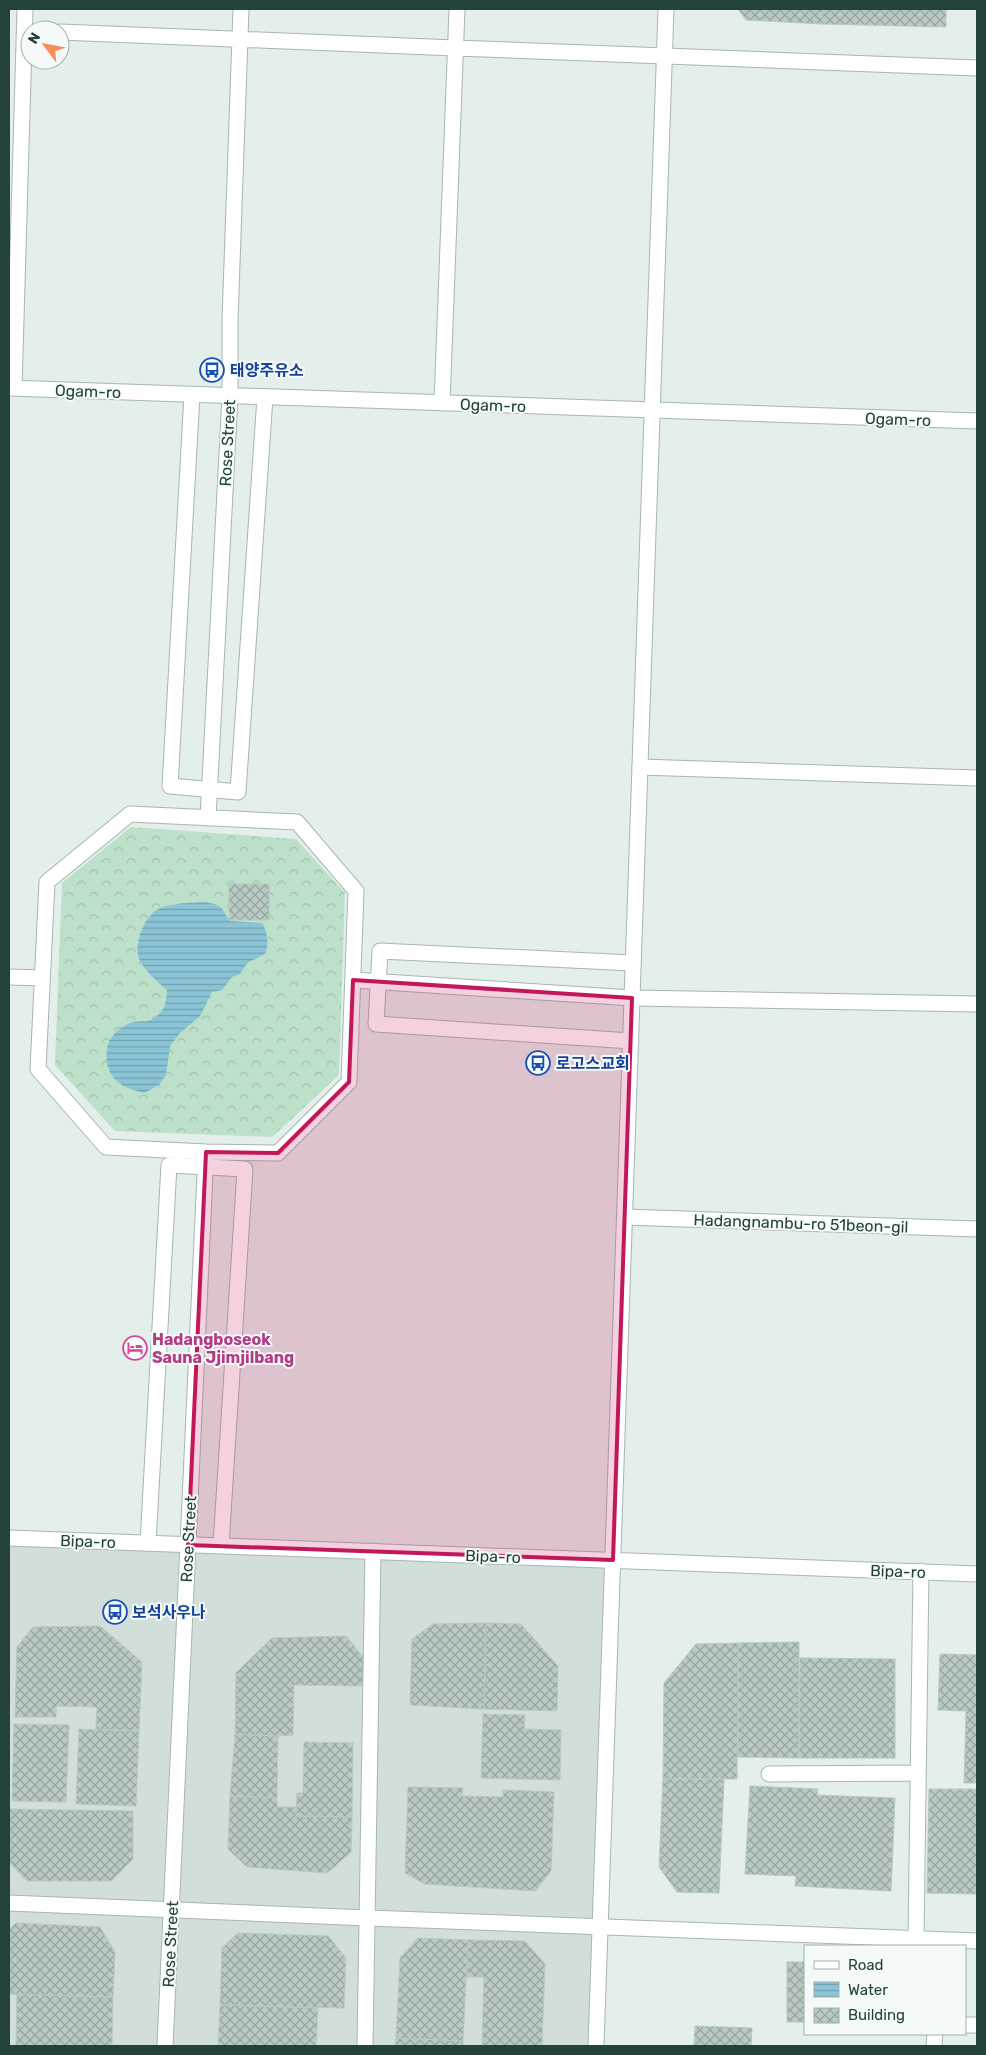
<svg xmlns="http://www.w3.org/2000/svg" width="986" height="2055" font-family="Rubik,'Noto Sans KR',sans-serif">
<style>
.built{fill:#d2deda}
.forest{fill:url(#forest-crowns)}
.water{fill:url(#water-rules)}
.building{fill:url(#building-cross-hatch);stroke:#b6c9c2}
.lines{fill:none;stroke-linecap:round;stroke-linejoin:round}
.service-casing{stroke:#a6b7b3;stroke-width:17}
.pedestrian-casing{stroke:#a6b7b3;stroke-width:17}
.minor-casing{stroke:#a6b7b3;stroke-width:17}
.tertiary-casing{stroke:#a6b7b3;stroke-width:17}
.service{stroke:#fff;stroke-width:15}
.pedestrian{stroke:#fff;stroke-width:15}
.minor{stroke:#fff;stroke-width:15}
.tertiary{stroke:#fff;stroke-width:15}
.marked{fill:#c2185b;fill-opacity:0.2;stroke:#c2185b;stroke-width:4;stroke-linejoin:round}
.labels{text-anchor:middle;stroke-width:4;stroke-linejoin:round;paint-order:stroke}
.transit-label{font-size:16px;font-weight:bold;fill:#164399;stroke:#f5faf8;text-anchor:start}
.street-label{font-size:16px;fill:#22423b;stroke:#f5faf8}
.hotel-label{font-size:16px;font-weight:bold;fill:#b23c85;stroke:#f5faf8;text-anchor:start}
</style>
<defs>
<pattern id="forest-crowns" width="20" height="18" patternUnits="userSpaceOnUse" patternTransform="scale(1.25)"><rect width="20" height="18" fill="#bce0c9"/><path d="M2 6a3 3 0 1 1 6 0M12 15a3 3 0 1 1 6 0" fill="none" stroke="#a1c1ae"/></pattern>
<pattern id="water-rules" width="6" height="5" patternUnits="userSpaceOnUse" patternTransform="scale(1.25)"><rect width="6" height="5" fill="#8ac4d6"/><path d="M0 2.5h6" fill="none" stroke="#70a1af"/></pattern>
<pattern id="building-cross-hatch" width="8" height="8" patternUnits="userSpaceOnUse" patternTransform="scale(1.25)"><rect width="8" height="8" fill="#b9c9c4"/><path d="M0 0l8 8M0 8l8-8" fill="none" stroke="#96a5a0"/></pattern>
</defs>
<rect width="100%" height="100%" fill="#e4eeeb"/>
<path class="built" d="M9,1538L613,1560L596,2046H9Z"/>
<path class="forest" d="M131,827L296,839L345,893L339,1075L272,1137L115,1131L55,1065L62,883Z"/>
<path class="water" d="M204,902C224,905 220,907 230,921L262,923C268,932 269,945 265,954L247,963L240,974L232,977L222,990L212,992L200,1016L180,1033L170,1046L166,1075L159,1085L144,1093C129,1089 113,1084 108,1067C103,1047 110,1032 130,1023C141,1019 148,1025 158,1015C166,1008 166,1000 167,990C158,982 146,972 140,961C132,946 145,913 161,908C174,903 190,903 204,902Z"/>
<path class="building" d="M738,9H823L822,24L746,20Z
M823,9H946V27L822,24Z
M229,884H269V920H229Z
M486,1623L484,1709L410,1705L412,1639L433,1624Z
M486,1623L521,1624L558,1666L557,1711L484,1709Z
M100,1626L142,1662L139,1731L96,1729L97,1707L56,1706V1717H15L17,1647L33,1627Z
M346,1636L364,1658L362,1686L294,1685L293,1735L278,1736L235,1734L236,1673L272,1638Z
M799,1642V1758L738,1757V1643Z
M738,1643L737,1779H663L664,1683L696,1644Z
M940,1654L977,1655V1783H964L966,1711L938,1710Z
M800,1658L895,1659V1758H799Z
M483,1714L525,1715L524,1729L561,1730L560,1780L481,1778Z
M14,1724L69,1725L66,1802L12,1801Z
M79,1729L139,1731L136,1806L76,1804Z
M235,1734L278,1736L277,1798L230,1796Z
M304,1742L353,1743L352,1817L296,1816L297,1793H303Z
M663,1779H724L719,1893L677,1892L659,1867Z
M750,1786L818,1789L817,1795L895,1798L891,1891L795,1886L796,1876L745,1874Z
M408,1787L463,1788L462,1796L503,1797V1790L554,1792L551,1871L535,1891L425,1884L405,1873Z
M929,1789H977V1894L927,1893Z
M230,1796L277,1798V1807H297L296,1816L352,1817L351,1852L327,1873L247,1867L228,1849Z
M9,1809L133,1811V1859L111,1881H27L9,1862Z
M16,1923L100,1927L115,1952L113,1997L9,1994V1930Z
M238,1933L328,1936L346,1958L344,2008L220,2005L222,1948Z
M418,1938L468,1940L463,2041L396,2038L400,1958Z
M468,1940L525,1941L545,1964L542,2046H482L484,1977H467Z
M787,1962H805V2022H787Z
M17,1994L113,1997L112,2046H16Z
M220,2005L318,2008L316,2046H218Z
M695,2026L752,2028L751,2046H694Z
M396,2038L463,2041V2046H395Z"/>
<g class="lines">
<g class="service-casing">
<path id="service" d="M192,395L170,786L238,792L265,397
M631,1041L376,1024L380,951L633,963
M148,1543L169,1165L245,1169L221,1545
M769,1774L918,1773
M9,1903L368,1918
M916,1939L921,1571
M965,2025H977
M934,2046L935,2034"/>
</g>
<g class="pedestrian-casing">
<path id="pedestrian" d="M60,32L455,48
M130,814L297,822L356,891L349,1082L278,1153L206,1152L106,1147L38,1069L47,882Z
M208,818L230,396V320L241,9
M9,977L42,978
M353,980L632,998L977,1004
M165,2046L206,1152"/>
</g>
<g class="minor-casing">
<path id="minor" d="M455,48L977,68
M14,388L25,9
M442,403L457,9
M640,767L977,778
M625,1217L977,1229
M368,1918L977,1941
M365,2046L373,1551"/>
</g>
<g class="tertiary-casing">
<path id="tertiary" d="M9,388L977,421
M9,1538L977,1574
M596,2046L666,9"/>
</g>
<use href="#service" class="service"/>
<use href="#pedestrian" class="pedestrian"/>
<use href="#minor" class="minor"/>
<use href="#tertiary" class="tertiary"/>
</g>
<path class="marked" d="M353,980L632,998L613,1560L188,1545L206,1152L278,1153L349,1082Z"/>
<defs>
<g id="bus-ring" transform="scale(1.25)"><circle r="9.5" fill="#f5faf8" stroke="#1a4fb4" stroke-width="1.5"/><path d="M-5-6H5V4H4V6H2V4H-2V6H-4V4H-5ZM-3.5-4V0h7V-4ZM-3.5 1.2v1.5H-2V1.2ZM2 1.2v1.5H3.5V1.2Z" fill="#1a4fb4"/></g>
<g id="hotel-ring" transform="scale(1.25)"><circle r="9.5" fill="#f5faf8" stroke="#d1479c" stroke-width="1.5"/><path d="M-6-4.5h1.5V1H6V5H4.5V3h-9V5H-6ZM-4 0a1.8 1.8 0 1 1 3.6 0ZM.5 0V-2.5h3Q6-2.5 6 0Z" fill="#d1479c"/></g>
</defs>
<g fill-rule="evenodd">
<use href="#bus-ring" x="212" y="370"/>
<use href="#bus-ring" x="538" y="1063"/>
<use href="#hotel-ring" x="135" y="1348"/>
<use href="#bus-ring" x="115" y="1612"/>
</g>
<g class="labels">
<g class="transit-label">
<text x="230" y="376">태양주유소</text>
<text x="556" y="1069">로고스교회</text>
<text x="132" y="1618">보석사우나</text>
</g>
<g class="street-label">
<text transform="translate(88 391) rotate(2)" y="6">Ogam-ro</text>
<text transform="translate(493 405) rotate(2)" y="6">Ogam-ro</text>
<text transform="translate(898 419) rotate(2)" y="6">Ogam-ro</text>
<text transform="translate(227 443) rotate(-87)" y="6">Rose Street</text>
<text transform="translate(801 1223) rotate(2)" y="6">Hadangnambu-ro 51beon-gil</text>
<text transform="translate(188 1539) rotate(-87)" y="6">Rose Street</text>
<text transform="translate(88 1541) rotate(2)" y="6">Bipa-ro</text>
<text transform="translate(493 1556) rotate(2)" y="6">Bipa-ro</text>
<text transform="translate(898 1571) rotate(2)" y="6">Bipa-ro</text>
<text transform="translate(170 1944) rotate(-87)" y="6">Rose Street</text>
</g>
<g class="hotel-label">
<text x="152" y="1345">Hadangboseok<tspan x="152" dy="18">Sauna Jjimjilbang</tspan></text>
</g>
</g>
<rect width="986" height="2055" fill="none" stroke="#22423b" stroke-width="20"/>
<rect x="804" y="1945" width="162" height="90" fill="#f5faf8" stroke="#a1b0ac"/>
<rect x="814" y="1961" width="25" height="8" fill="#ffffff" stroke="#a1b0ac"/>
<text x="848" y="1970" font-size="15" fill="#22423b">Road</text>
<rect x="814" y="1982" width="25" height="15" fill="url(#water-rules)" stroke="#a1b0ac"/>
<text x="848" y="1995" font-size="15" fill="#22423b">Water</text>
<rect x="814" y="2008" width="25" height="15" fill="url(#building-cross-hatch)" stroke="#a1b0ac"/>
<text x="848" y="2020" font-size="15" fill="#22423b">Building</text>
<g transform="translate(45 45) rotate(302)"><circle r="24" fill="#f5faf8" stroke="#a1b0ac"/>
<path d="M0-4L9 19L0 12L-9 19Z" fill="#f98b57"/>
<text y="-8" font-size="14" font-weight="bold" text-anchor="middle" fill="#22423b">N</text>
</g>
</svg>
